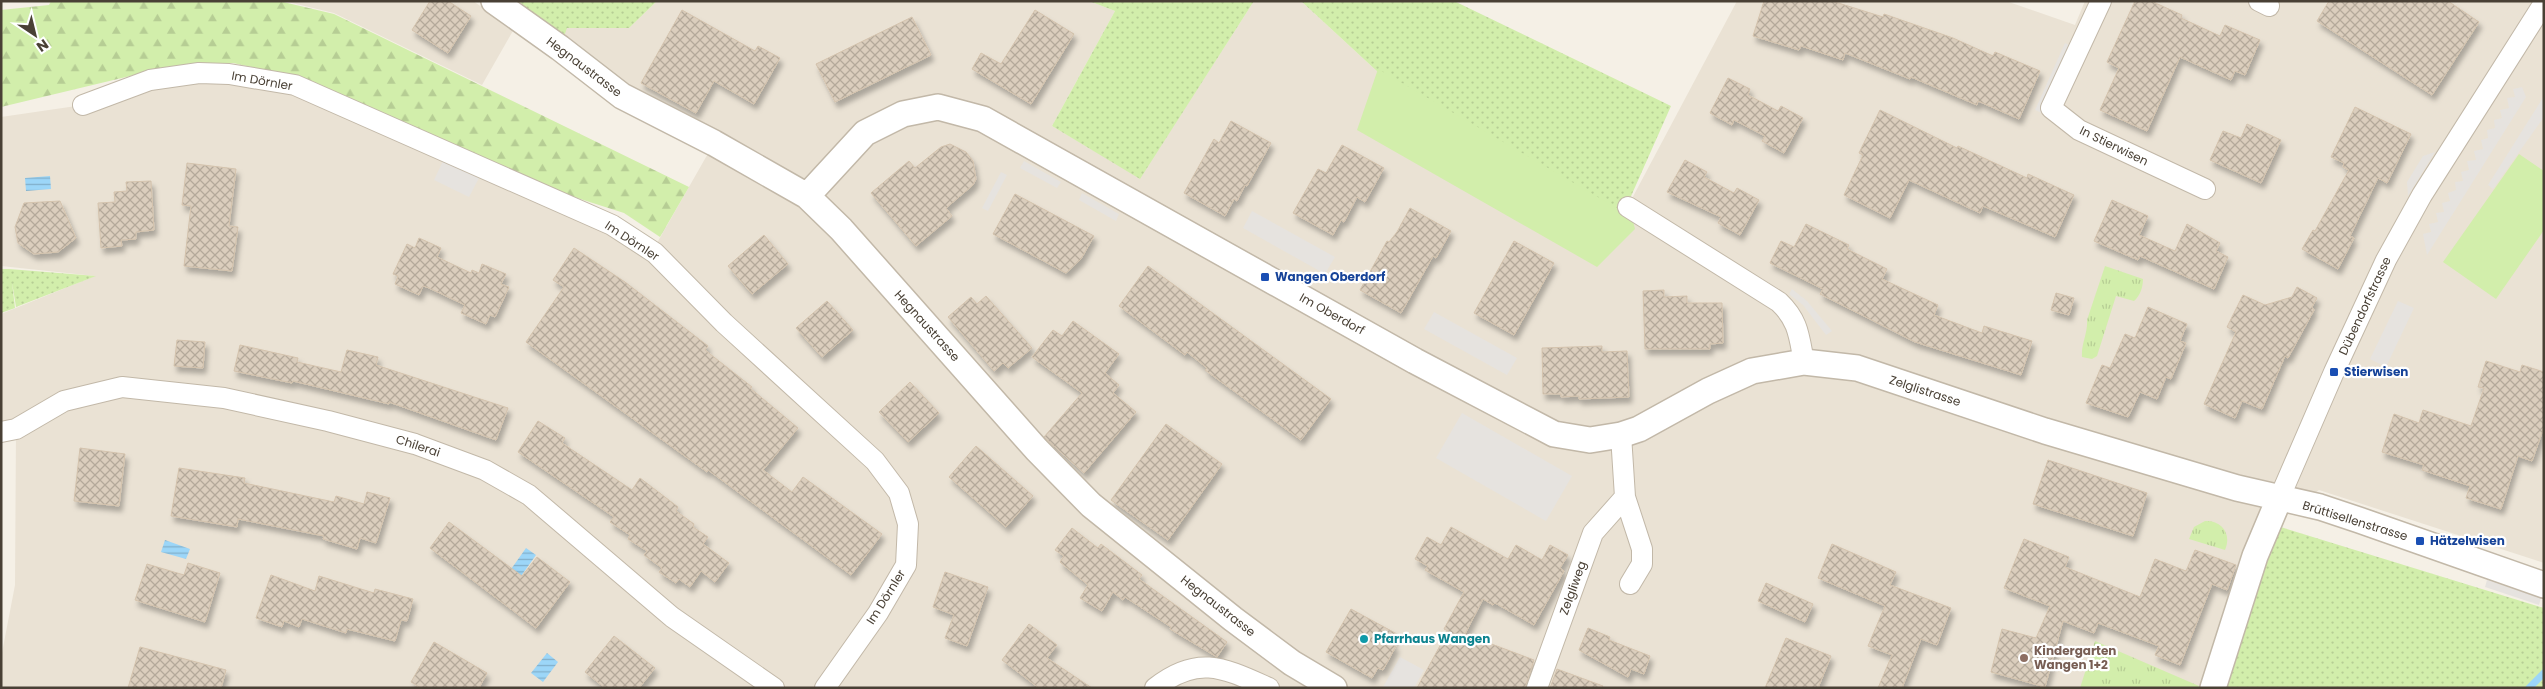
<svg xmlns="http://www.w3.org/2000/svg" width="2545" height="689" font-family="Poppins,sans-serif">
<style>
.residential{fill:#eae2d4}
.grass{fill:url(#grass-dots)}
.forest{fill:url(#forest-firs)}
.park{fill:url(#park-tufts)}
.garden{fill:#d2eeab}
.parking{fill:#e6e3df}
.water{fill:url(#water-rules)}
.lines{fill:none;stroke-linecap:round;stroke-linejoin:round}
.stream{stroke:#9cd6f8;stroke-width:7}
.building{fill:url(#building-cross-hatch);stroke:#d4c3ad;filter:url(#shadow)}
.minor-casing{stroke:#c2b8a8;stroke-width:22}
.tertiary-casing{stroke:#c2b8a8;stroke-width:28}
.minor{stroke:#fff;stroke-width:20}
.tertiary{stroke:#fff;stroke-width:25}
.transit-dot{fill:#1a4fb4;stroke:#fff;stroke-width:2}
.culture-dot{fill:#0f9aa8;stroke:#fff;stroke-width:2}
.education-dot{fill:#8d6e63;stroke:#fff;stroke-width:2}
.labels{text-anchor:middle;stroke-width:4.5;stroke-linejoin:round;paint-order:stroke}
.street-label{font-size:12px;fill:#494035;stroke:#fff}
.transit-label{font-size:12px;font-weight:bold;fill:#164399;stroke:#fff;text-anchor:start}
.culture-label{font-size:12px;font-weight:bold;fill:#0d838f;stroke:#fff;text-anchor:start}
.education-label{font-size:12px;font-weight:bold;fill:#785e54;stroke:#fff;text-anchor:start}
</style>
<defs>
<pattern id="grass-dots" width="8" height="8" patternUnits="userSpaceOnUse" patternTransform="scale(1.25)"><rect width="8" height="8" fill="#d2eeab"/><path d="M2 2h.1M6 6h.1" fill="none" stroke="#b6cd94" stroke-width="1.8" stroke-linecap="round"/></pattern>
<pattern id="forest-firs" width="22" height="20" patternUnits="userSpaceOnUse" patternTransform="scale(1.25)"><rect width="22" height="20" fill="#d2eeab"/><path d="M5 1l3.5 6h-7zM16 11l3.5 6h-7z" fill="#b6cd94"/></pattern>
<pattern id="park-tufts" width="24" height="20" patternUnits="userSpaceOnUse" patternTransform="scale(1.25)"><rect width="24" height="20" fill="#d2eeab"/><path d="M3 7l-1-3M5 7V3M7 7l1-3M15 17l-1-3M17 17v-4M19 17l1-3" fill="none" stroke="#b6cd94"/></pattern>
<pattern id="water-rules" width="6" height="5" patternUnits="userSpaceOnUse" patternTransform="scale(1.25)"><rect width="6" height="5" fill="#9cd6f8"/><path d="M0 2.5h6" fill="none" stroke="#81afca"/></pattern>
<pattern id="building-cross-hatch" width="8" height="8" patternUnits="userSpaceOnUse" patternTransform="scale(1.25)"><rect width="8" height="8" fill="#dbcebd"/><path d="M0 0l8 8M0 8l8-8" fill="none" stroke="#b4a99a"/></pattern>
<filter id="shadow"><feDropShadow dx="3" dy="5.5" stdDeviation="2.5" flood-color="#0004"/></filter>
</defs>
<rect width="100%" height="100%" fill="#f5f0e6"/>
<path class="residential" d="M284,1H473L514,29L482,85L334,13Z
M657,1H1089L1115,11L1052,126L1140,178L1254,1H1301L1406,98L1620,221L1737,1H2006L2075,25L2085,1H2544V563L2319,490L2274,525L2226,688H1V658L15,585L16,430L1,432V314L95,276L1,266V117L83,105L150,80L295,85L657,243L714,143L560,48L566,28H629Z"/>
<path class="grass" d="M494,1H657L629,28H567L560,48Z
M1089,1H1254L1140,179L1052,126L1115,11Z
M1301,1H1454L1671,106L1620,221L1406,98Z
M1,269H9L96,276L16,307L12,282L15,308L1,313Z
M2274,525L2544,608V688H2226Z"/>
<path class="forest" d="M51,1H279L334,14L689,187L660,237L624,213L549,189L302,78L233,63L151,71L1,107V10L49,5Z"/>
<path class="park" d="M2105,266L2143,279C2143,287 2140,296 2134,301L2116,296L2097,356L2092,359L2082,357C2081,344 2088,333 2087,320Z
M2205,521C2222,520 2232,534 2225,550L2189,539L2194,527Z
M2095,641L2199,686L2198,688H2080Z"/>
<path class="garden" d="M1378,69L1632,217L1635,229L1597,267L1357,130Z
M2519,154L2544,171V230L2496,299L2443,262Z"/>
<path class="parking" d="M2065,43L2072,46L2042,113L2035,110Z
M2522,87L2526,97L2427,255L2423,234L2431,232L2429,224L2438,222L2436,213L2444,212L2442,203L2450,201L2448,193L2456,190L2455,182L2463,181L2461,172L2469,170L2467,161L2476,160L2474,151L2483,149L2481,140L2488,138L2487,130L2495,128L2494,120L2502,118L2500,110L2509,108L2507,98L2515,97L2513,89Z
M2544,96V117L2493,189L2488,185Z
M2435,152L2408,196L2407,182L2423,156Z
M443,161L479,178L469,197L434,180Z
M1024,161L1061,182L1057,188L1020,168Z
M1001,172L1007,175L988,211L982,208Z
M1082,193L1119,214L1116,221L1079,200Z
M1252,211L1335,257L1325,274L1243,228Z
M1792,289L1807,301L1832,331L1826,335L1803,305L1789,294Z
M2398,301L2414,308L2386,367L2370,359Z
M1434,312L1517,358L1507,375L1424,329Z
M1462,413L1572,476L1546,521L1436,458Z
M2487,580L2541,598L2539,605L2485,587Z
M1400,657L1424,670L1414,688H1385L1383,687Z"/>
<path class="water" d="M50,176L51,189L26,191L25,178Z
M165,540L190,549L186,559L161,552Z
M526,548L536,555L519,579L509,572Z
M547,653L558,662L543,682L531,673Z"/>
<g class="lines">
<path class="stream" d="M2529,688L2544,673"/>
</g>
<path class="building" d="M430,1H448L471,16L448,53L412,30Z
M1764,1H1832L1883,17L1884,14L1953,38L1993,56L1995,52L2040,71L2019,119L1978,101L1977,105L1911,77L1910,79L1845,53L1843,60L1801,46L1799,50L1753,36Z
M2135,1H2151L2182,15L2181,18L2220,36L2225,25L2260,40L2245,75L2235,71L2231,80L2180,57L2147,131L2100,110L2119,68L2107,62Z
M2329,1H2448L2479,22L2432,95L2317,21Z
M682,10L755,51L758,46L780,58L754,104L714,81L696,113L641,83Z
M1035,10L1074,34L1031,104L972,69L981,53L1001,64Z
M912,17L931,55L835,102L816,64Z
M1728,78L1750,89L1748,95L1778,111L1781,106L1803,118L1784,153L1762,141L1765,136L1734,120L1732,125L1710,113Z
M2355,107L2411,134L2387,183L2378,178L2350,236L2354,238L2338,269L2302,249L2313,230L2315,231L2349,170L2343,167L2344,163L2331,157Z
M1880,110L1957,148L1958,146L2027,178L2028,174L2074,195L2055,237L1983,206L1980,213L1909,180L1890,218L1844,195L1863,155L1859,153Z
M1231,121L1271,143L1247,186L1245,185L1237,201L1234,199L1225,216L1184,193L1214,139L1219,143Z
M2247,124L2281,140L2261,183L2210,160L2223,131L2241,138Z
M950,144L966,152L973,161L976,179L973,185L946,208L952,216L916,246L871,193L909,161L915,168L941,147Z
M1342,145L1384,168L1365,202L1357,197L1344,222L1341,220L1333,235L1293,213L1318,169L1326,173Z
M1685,160L1707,172L1704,177L1734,193L1737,188L1759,200L1740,235L1718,223L1721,217L1667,192Z
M187,163L236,169L229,226L238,227L232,271L184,266L191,206L182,205Z
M151,181L154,230L136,232V239L121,240L122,246L101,248L98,203L115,202L114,192L127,191L126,182Z
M1015,194L1094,236L1081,259L1066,273L993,234Z
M2112,200L2148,216L2139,235L2175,251L2187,224L2220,243L2216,251L2228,257L2214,289L2140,256L2138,260L2094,241Z
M60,201L76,238L58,252L34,254L18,243L15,227L24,203Z
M1410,208L1451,231L1436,258L1433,256L1401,313L1360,290L1387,241L1389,242L1397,232Z
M1806,224L1849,245L1847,249L1887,269L1882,279L1938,305L1934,315L1982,333L1984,326L2032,341L2021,375L1915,342L1820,294L1823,289L1770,263L1781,241L1794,247Z
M764,235L788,264L752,294L728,266Z
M419,238L441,248L437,257L471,273L472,270L479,273L482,264L506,274L501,284L509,287L495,317L490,315L486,324L461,313L465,305L429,288L423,286L419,295L395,284L398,276L393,274L407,244L415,248Z
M1514,241L1554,263L1514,335L1474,313Z
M574,248L625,282L708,346L705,350L752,387L750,388L798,428L763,470L792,492L803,477L882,534L851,575L708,470L707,472L526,342L564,287L553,280Z
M1148,266L1331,399L1301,440L1205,370L1207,368L1187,352L1185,355L1119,306Z
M2297,287L2317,298L2312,307L2314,310L2288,358L2285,356L2262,409L2242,401L2235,418L2204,404L2236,332L2227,327L2243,295L2265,305L2292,297Z
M1664,290V297L1687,296V303H1722L1723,343L1710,344V349H1645L1643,291Z
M2056,293L2074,298L2069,315L2051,310Z
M986,296L1032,348L1008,368L1003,363L994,371L948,317L971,297L977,304Z
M827,301L853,330L822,357L796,328Z
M2148,307L2187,324L2180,341L2186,343L2171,379L2166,377L2157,399L2140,392L2128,417L2086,403L2102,365L2110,368L2125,334L2135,338Z
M1073,321L1119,354L1105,373L1119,385L1113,393L1136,412L1084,473L1044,437L1082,393L1032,357L1053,330L1062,336Z
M177,340L205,342L203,368L174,366Z
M240,345L298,358L297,362L341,372L347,350L378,357L376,365L508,408L496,440L389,402V404L293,381L292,383L234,371Z
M1602,346V352L1627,351L1629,397L1579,399V396L1561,397V394H1543L1542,348Z
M2486,361L2520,372L2522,365L2544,372V427L2532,461L2518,456L2501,509L2466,498L2470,486L2422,470L2424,465L2382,452L2394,414L2419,423L2423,410L2471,426L2484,388L2478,387Z
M910,382L939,413L908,442L879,412Z
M538,421L565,438L562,443L632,490L640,478L678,507L676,511L694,524L693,527L708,537L703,544L729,563L715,582L701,571L690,587L679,579L676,583L659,572L662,568L644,555L647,551L628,539L630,535L610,522L614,517L518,452Z
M1166,424L1222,464L1168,540L1111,500Z
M976,446L1033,496L1006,527L949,477Z
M80,448L125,454L119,506L74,501Z
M2048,460L2147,493L2133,536L2033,504Z
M179,468L245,478L244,483L334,502L336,496L364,504L367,492L390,498L376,543L360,538L357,549L323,539L324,536L238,519L237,527L171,516Z
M449,522L522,576L537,557L570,582L536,628L430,548Z
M1451,527L1508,559L1516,545L1542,560L1550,545L1568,555L1560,568L1564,571L1534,625L1495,603L1493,605L1483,599L1465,634L1534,660L1525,688H1417L1448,631L1444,629L1464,592L1425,570L1428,566L1415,559L1427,537L1441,545Z
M1072,528L1098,548L1101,544L1142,575L1139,579L1227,642L1217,657L1170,629L1171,627L1125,597L1123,600L1113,592L1102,611L1080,598L1088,585L1060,562L1064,556L1055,550Z
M2024,539L2069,557L2065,567L2140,597L2155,559L2186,571L2195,550L2236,565L2227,590L2212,584L2180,665L2155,655L2159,646L2098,623L2094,633L2063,621L2045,687L1991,672L2002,629L2036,638L2050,606L2004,588Z
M1832,544L1896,572L1890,585L1951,608L1937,645L1921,639L1902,688H1878L1892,655L1868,646L1885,606L1818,578Z
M188,563L220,573L205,622L135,600L147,564L184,575Z
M945,572L988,587L967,646L945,638L954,615L933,607Z
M271,575L315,591L319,576L374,593L375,589L413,599L407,621L401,620L395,641L347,629L346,633L302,619L299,627L284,621L282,627L256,618Z
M1766,583L1813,604L1805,622L1758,601Z
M1351,609L1397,634L1391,644L1396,646L1383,670L1378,668L1372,678L1326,652Z
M1029,624L1057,645L1047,658L1092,688H1039L1002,660Z
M1588,628L1610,637L1609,640L1650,656L1644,674L1631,669L1628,677L1579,650Z
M614,636L655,668L639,688H605L585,672Z
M1786,638L1831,656L1818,688H1765Z
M434,642L487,673L479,688H421L411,682Z
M140,647L226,670L221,688H128Z
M1557,669L1603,686L1602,688H1550Z"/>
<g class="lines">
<g class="minor-casing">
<path id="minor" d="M2101,1L2051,108L2079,130L2205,189
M2259,1L2269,6
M83,105L150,80L199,73L229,74L295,85L612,225L655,253L724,323L875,461L899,493L908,524L906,565L878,613L825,688
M1628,207L1779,302C1799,321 1799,337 1804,362
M1,432L16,429L64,401L122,387L224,398L328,421L415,444L485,470L529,495L672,617L774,688
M1621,435L1625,497L1642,549V564L1630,584
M2279,499L2334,372L2386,260L2422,195L2544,3
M1155,688C1198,654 1224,668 1269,688
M1537,688L1593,533L1625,497"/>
</g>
<g class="tertiary-casing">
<path id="tertiary" d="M494,1L560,48L622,96L714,143L807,196L841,229L1037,450L1091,505L1233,619L1292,663L1334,688
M807,196L865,133L903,114L938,107L983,119L1415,361L1554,434L1590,440L1621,435L1639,429L1708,391L1752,371L1804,362L1857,368L2045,431L2237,488L2320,507L2359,520L2544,585
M2213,688L2255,556L2279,499"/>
</g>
<use href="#minor" class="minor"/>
<use href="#tertiary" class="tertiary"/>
</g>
<g class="transit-dot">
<rect x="1260" y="272" width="10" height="10" rx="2.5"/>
<rect x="2329" y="367" width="10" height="10" rx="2.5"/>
<rect x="2415" y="536" width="10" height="10" rx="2.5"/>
</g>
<circle class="culture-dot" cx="1364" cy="639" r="5"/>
<circle class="education-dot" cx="2024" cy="658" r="5"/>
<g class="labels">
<g class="street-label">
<text transform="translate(584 67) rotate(37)" y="4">Hegnaustrasse</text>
<text transform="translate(262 81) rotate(10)" y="4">Im Dörnler</text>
<text transform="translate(2114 146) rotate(26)" y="4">In Stierwisen</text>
<text transform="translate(632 241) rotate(33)" y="4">Im Dörnler</text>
<text transform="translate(2365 306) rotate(-65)" y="4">Dübendorfstrasse</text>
<text transform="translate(1332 314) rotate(29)" y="4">Im Oberdorf</text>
<text transform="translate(927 326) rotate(48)" y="4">Hegnaustrasse</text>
<text transform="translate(1925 391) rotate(18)" y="4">Zelglistrasse</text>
<text transform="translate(418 446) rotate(18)" y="4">Chilerai</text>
<text transform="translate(2355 521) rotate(17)" y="4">Brüttisellenstrasse</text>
<text transform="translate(1573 588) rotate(-70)" y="4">Zelgliweg</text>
<text transform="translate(886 597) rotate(-58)" y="4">Im Dörnler</text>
<text transform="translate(1218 606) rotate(38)" y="4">Hegnaustrasse</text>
</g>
<g class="transit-label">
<text x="1275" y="281">Wangen Oberdorf</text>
<text x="2344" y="376">Stierwisen</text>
<text x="2430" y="545">Hätzelwisen</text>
</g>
<g class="culture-label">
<text x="1374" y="643">Pfarrhaus Wangen</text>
</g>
<g class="education-label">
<text x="2034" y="655">Kindergarten<tspan x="2034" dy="14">Wangen 1+2</tspan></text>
</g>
</g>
<rect width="2545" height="689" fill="none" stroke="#494035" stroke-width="5"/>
<g transform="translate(35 35) rotate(145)" stroke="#ffffff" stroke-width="4" paint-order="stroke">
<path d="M0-4L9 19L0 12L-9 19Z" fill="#494035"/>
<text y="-8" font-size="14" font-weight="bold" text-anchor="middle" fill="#494035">N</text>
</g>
</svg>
